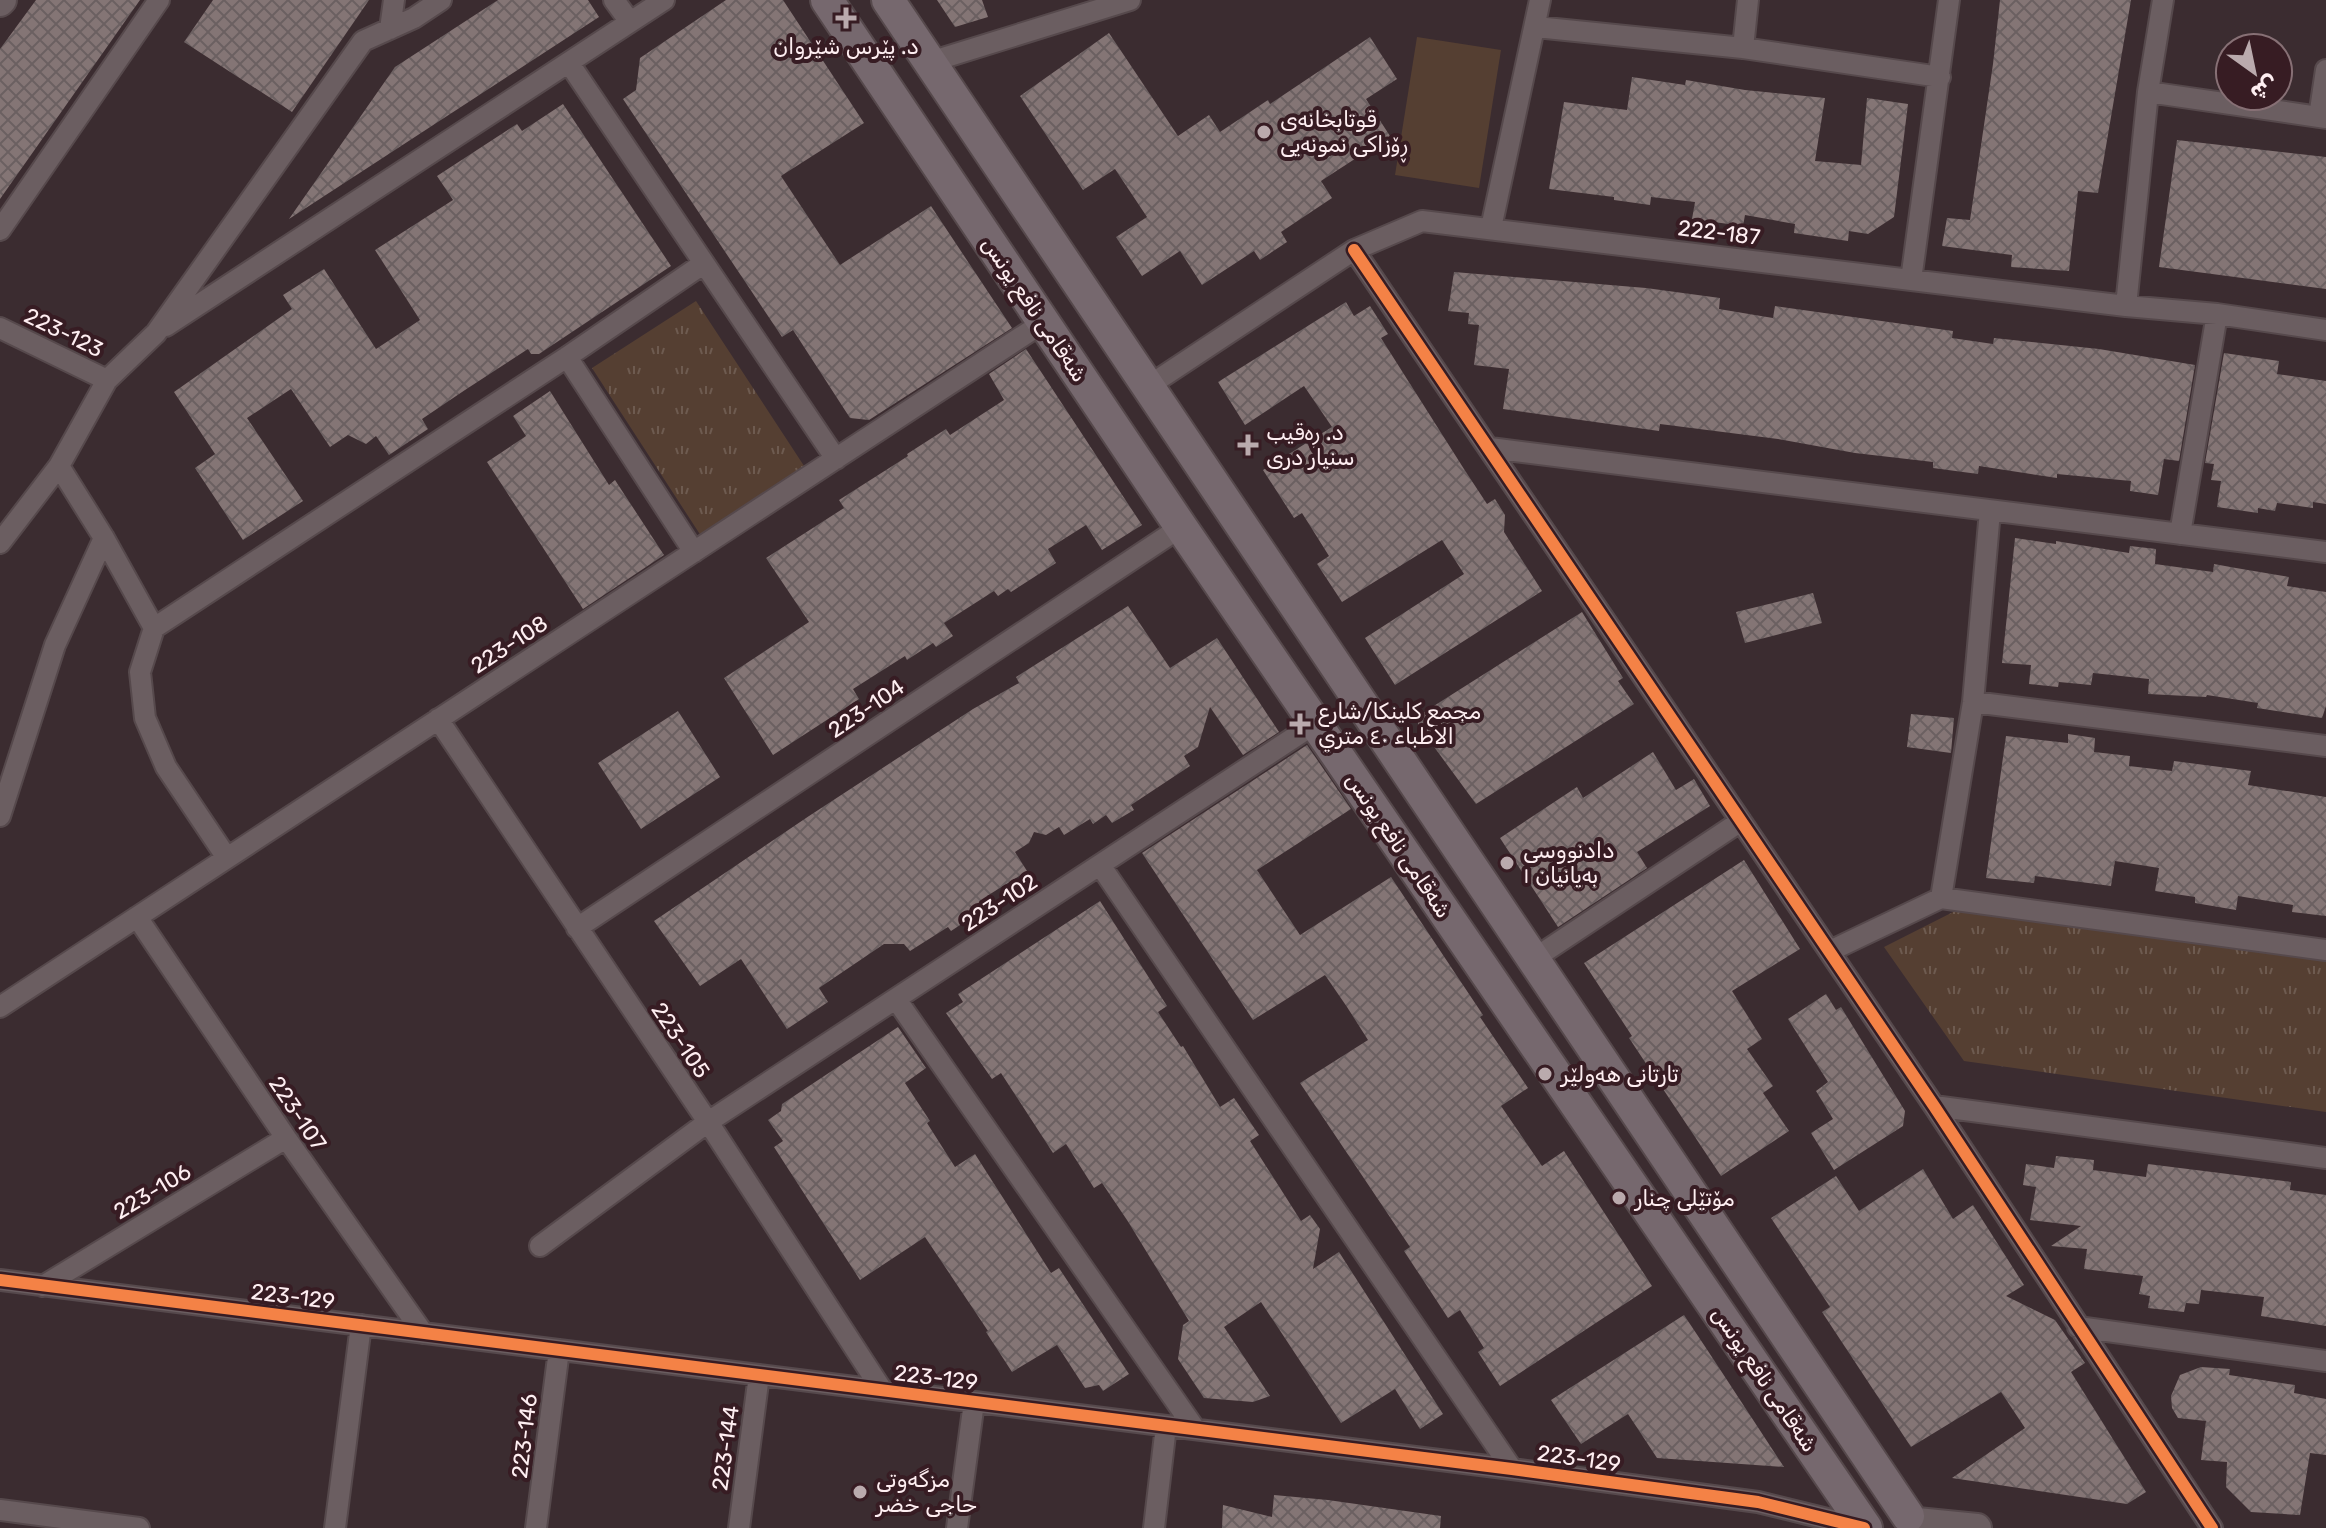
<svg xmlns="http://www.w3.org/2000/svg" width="2326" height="1528" font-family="Rubik,'Noto Sans Arabic',sans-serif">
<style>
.grass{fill:url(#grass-tufts)}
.pitch{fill:#553f32}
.building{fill:url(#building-cross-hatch)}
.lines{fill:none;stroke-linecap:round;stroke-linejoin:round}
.street-casing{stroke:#56494c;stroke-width:24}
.secondary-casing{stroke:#56494c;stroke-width:32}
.primary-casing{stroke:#56494c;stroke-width:36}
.street{stroke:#6b5e61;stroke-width:20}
.secondary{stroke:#6b5e61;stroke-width:28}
.primary{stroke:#76686e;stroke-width:32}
.cycleway-casing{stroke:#371c23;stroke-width:17}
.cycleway{stroke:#f48246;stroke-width:12}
.poi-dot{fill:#baaaad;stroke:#371c23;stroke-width:3}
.labels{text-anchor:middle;stroke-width:8;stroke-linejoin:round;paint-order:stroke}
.poi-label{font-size:22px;fill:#feeef1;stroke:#371c23;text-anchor:start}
.street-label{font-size:22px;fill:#feeef1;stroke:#371c23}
</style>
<defs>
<pattern id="grass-tufts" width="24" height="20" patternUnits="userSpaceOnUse" patternTransform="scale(2)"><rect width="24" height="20" fill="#553f32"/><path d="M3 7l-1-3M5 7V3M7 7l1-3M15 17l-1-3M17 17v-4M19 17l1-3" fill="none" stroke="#6e5b50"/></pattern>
<pattern id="building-cross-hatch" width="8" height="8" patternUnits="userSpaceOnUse" patternTransform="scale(2)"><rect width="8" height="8" fill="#847575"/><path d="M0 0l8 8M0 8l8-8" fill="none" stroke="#6b6061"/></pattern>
</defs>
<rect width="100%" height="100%" fill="#3b2c30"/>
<path class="grass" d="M696,301L808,472L703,539L592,368Z
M1959,909L2326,959V1112L1964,1061L1884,947Z"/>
<path class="pitch" d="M1417,37L1501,50L1479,188L1395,175Z"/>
<path class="building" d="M36,0H140L0,199V49Z
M213,0H369L292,112L184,42Z
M498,0H588L599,17L289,219L395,67Z
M726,0H783L864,123L781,176L840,265L931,206L1012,328L869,420L850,418L793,330L782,337L623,99L636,90L640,58Z
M937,0H982L988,17L955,27Z
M2000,0H2131L2098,193L2078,191L2069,271L2011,267L2012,255L1942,246L1947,218L1970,220L1993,64Z
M1109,33L1178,136L1209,115L1220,132L1268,100L1270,104L1370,37L1397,79L1366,99L1390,136L1321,181L1332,198L1281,232L1287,242L1260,260L1254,251L1202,285L1180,251L1142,276L1116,237L1147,217L1115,169L1083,190L1020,96Z
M1632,77L1685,85L1686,80L1745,90L1825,98L1815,161L1861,165L1867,98L1908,104L1894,217L1868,234L1849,231L1848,241L1794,233L1795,224L1745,215L1743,226L1692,219L1695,202L1651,197L1650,205L1614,200V197L1549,189L1564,102L1627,110Z
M563,104L671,266L539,354H531L528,349L465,390L422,419L428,429L389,455L376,436L366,444L348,435L330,447L291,389L247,418L303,501L243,540L195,468L215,454L174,392L292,309L283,295L324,269L376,349L420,320L375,250L453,200L437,176L517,124L522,131Z
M2177,140L2326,157V289L2159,267Z
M1454,272L1646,288L1720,298L1719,309L1773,318L1775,306L1953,331L1952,338L1993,344L1994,338L2099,349L2195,365L2179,461L2164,459L2158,495L2130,491L2131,481L2057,474V478L1979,466L1978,474L1933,468V462L1855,453L1778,439L1660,424L1659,431L1503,409L1509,369L1474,365L1479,325L1468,324L1469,313L1448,311Z
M1346,302L1354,316L1370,306L1388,334L1381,338L1464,469L1487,504L1495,499L1505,515L1504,532L1542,591L1395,685L1365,638L1464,574L1442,540L1342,602L1317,564L1329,556L1302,513L1294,518L1263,470L1332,427L1304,386L1245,425L1218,382Z
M1026,349L1142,525L1102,550L1086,525L1048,549L1056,563L1011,592L1008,589L998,596L994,591L944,623L953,636L936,647L933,643L907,660L905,656L853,689L859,699L773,755L724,678L809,622L766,558L844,508L839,500L908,456L907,454L946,429L950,435L1004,400L989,374Z
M2224,353L2279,361L2277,374L2326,381V504L2313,502V508L2277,503L2275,511L2258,508V513L2217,507L2221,481L2211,480L2214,464L2205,463Z
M550,391L609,485L615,480L664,555L583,609L487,462L526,436L513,416Z
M2015,538L2056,544V541L2074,544L2129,553L2130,546L2156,549L2155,564L2213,572L2214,564L2236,568L2289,577L2287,586L2326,592V706L2322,718L2257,708L2258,703L2207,695L2206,697L2148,694L2149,679L2093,673L2091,685L2059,682L2058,687L2029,684L2031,665L2002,663Z
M1813,593L1822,623L1745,643L1736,612Z
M1128,606L1170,668L1217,638L1279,732L1243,755L1210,707L1198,747L1184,756L1190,766L1131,805L1134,810L1112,823L1106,815L1093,824L1090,819L1064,835L1059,827L1046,835L1034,832L1029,843L1015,852L1027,871L987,896L992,904L951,931L948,927L910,951L904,944H884L819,988L828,1002L787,1029L741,959L700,986L654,921L809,816L973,709L1019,683L1016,677Z
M1582,612L1623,678L1618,681L1634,704L1476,804L1418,725V716Z
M678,711L720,777L641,829L598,763Z
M1911,714L1954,718L1951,753L1907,747Z
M2068,734L2095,738L2094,752L2130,756L2129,766L2172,771L2174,761L2251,771L2248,785L2326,797V916L2292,912L2293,905L2238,896L2236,910L2195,903V897L2155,891L2159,868L2115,861L2111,886L2035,876L2034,883L1986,878L2006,736L2068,743Z
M1307,745L1351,809L1257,870L1300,935L1391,877L1483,1015L1480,1017L1528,1088L1501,1106L1542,1166L1564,1151L1652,1286L1500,1386L1478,1352L1484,1348L1460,1310L1448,1318L1404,1251L1410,1247L1300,1083L1368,1040L1347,1007L1325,975L1253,1020L1142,853Z
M1653,752L1676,790L1694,779L1710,806L1637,852L1647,868L1558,927L1500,838L1577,787L1583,798Z
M1744,860L1800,949L1732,991L1762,1039L1747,1049L1773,1086L1763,1093L1789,1131L1721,1176L1629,1038L1632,1036L1584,963Z
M1100,901L1167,1006L1158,1012L1181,1047L1183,1046L1220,1107L1234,1098L1259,1135L1250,1141L1301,1221L1310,1215L1320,1229L1313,1269L1339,1252L1443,1414L1420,1429L1395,1389L1341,1423L1261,1302L1224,1327L1270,1396L1253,1402L1204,1398L1178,1359L1183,1325L1189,1321L1127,1220L1102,1183L1094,1188L1066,1144L1053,1153L1001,1073L992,1079L946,1013L963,1002L958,994Z
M1826,994L1836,1010L1841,1007L1905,1111L1903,1126L1834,1170L1811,1133L1833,1119L1816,1091L1828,1082L1788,1019Z
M898,1027L926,1068L905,1083L930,1121L927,1123L955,1167L975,1154L1051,1273L1059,1268L1129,1374L1103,1391L1099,1385L1085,1388L1057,1345L1012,1372L986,1332L988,1331L925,1237L860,1280L774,1147L783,1141L768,1120L781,1111L782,1104Z
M2056,1156L2094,1160L2093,1170L2146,1177L2148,1164L2291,1182L2290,1190L2326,1195V1326L2261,1316L2264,1297L2201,1290L2199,1304L2186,1303L2184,1312L2148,1308L2150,1296L2139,1294L2143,1276L2084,1269L2087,1249L2051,1246L2081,1226L2030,1220L2036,1187L2023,1185L2026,1164L2054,1168Z
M1923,1169L1953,1219L1973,1205L2024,1285L2006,1296L2055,1320L2085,1363L2071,1372L2146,1492L2127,1504L1952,1478L2025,1428L2001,1392L1911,1447L1822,1312L1830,1307L1771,1218L1836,1176L1859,1211Z
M1684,1315L1708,1351L1784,1467L1657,1458L1628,1414L1581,1444L1551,1400Z
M2201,1367L2230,1369L2229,1375L2295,1385L2294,1393L2326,1399V1455L2310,1453L2300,1515L2251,1512L2226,1487L2227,1462L2201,1460L2206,1421L2178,1418L2172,1408L2171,1396L2180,1375Z
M1274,1495L1328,1500L1441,1516L1440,1528H1222L1223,1505L1272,1517Z"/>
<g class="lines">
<g class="street-casing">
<path id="street" d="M614,0L630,22
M1536,27L1743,48L1940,77
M390,29L394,0
M1743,48L1748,0
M930,62L1130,0
M569,63L836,459
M2148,92L2326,118
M2319,117L2326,70
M1491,228L1540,0
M0,230L159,0
M1354,250L1934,1106L2212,1528
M1911,280L1949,0
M2126,306L2148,92L2163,0
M166,326L664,0
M0,328L107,380
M567,357L694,552
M1150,385L1354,250L1422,221L2126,306L2217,314L2326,330
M1490,448L2326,552
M59,466L104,538L154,628L140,672L145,718L166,767L227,858
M2180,534L2217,314
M0,543L59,466L107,380L156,333L363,41L414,18L441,0
M154,628L567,357L703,264
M1973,702L2326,746
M438,719L708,1122L882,1390
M0,816L55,645L104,538
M1100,865L1512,1469
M1941,898L1973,702L1990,511
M137,917L286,1138L423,1333
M577,928L1181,527
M1830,951L1941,898L2326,950
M1532,960L1741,821
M896,999L1195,1429
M0,1007L1044,322
M1934,1106L2326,1158
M540,1246L708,1122L1316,723
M0,1280L1512,1469L1758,1502L1864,1528
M43,1286L286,1138
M2078,1327L2326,1361
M0,1510L139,1528
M335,1528L361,1325
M536,1528L559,1350
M739,1528L759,1375
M957,1528L974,1402
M1154,1528L1166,1426"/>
</g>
<g class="secondary-casing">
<path id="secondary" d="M0,2L2,0
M1917,1522L1977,1528"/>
</g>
<g class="primary-casing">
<path id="primary" d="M827,0L1181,527L1866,1528
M888,0C1229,505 1567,1011 1908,1516"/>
</g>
<use href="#street" class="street"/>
<use href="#secondary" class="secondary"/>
<use href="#primary" class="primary"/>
<g class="cycleway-casing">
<path id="cycleway" d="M1354,250L1934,1106L2212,1528
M0,1280L1512,1469L1758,1502L1864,1528"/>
</g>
<use href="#cycleway" class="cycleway"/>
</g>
<g class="poi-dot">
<path d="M842 6h8v8h8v8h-8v8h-8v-8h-8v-8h8z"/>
<circle cx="1264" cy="132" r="8"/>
<path d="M1244 433h8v8h8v8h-8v8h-8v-8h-8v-8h8z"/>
<path d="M1296 712h8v8h8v8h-8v8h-8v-8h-8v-8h8z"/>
<circle cx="1507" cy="863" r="8"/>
<circle cx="1545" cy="1074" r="8"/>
<circle cx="1619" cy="1198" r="8"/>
<circle cx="860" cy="1492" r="8"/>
</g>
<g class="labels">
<g class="poi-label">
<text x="846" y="54" text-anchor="middle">د. پێرس شێروان</text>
<text x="1280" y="127">قوتابخانەی<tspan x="1280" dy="25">ڕۆزاکی نمونەیی</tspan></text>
<text x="1266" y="440">د. ڕەقیب<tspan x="1266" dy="25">سنیار دری</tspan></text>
<text x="1318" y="719">مجمع كلينكا/شارع<tspan x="1318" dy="25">الاطباء ٤٠ متري</tspan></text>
<text x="1523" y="858">دادنووسی<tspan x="1523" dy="25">بەیانیان ١</tspan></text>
<text x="1561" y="1082">تارتانی هەولێر</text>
<text x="1635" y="1206">مۆتێلی چنار</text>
<text x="876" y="1487">مزگه‌وتی<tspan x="876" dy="25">حاجی خضر</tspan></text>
</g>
<g class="street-label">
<text transform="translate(1719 232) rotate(7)" y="8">222-187</text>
<text transform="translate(1035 309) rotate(56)" y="8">شەقامی نافع یونس</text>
<text transform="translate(64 332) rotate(26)" y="8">223-123</text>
<text transform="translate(509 644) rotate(-33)" y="8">223-108</text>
<text transform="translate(866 708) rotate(-34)" y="8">223-104</text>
<text transform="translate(1399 845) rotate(56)" y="8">شەقامی نافع یونس</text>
<text transform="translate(999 902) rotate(-33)" y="8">223-102</text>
<text transform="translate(681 1040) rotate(56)" y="8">223-105</text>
<text transform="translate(298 1113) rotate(56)" y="8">223-107</text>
<text transform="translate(152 1191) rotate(-31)" y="8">223-106</text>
<text transform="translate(293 1296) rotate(7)" y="8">223-129</text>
<text transform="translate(936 1377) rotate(7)" y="8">223-129</text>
<text transform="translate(1765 1379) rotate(56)" y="8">شەقامی نافع یونس</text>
<text transform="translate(524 1436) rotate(-83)" y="8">223-146</text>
<text transform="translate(725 1448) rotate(-82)" y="8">223-144</text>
<text transform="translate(1579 1458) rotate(8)" y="8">223-129</text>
</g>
</g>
<g transform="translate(2254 72) rotate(147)"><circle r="38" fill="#371c23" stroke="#877075" stroke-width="2"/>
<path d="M0-6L14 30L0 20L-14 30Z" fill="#baaaad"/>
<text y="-12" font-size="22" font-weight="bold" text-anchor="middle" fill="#feeef1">ش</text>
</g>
</svg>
